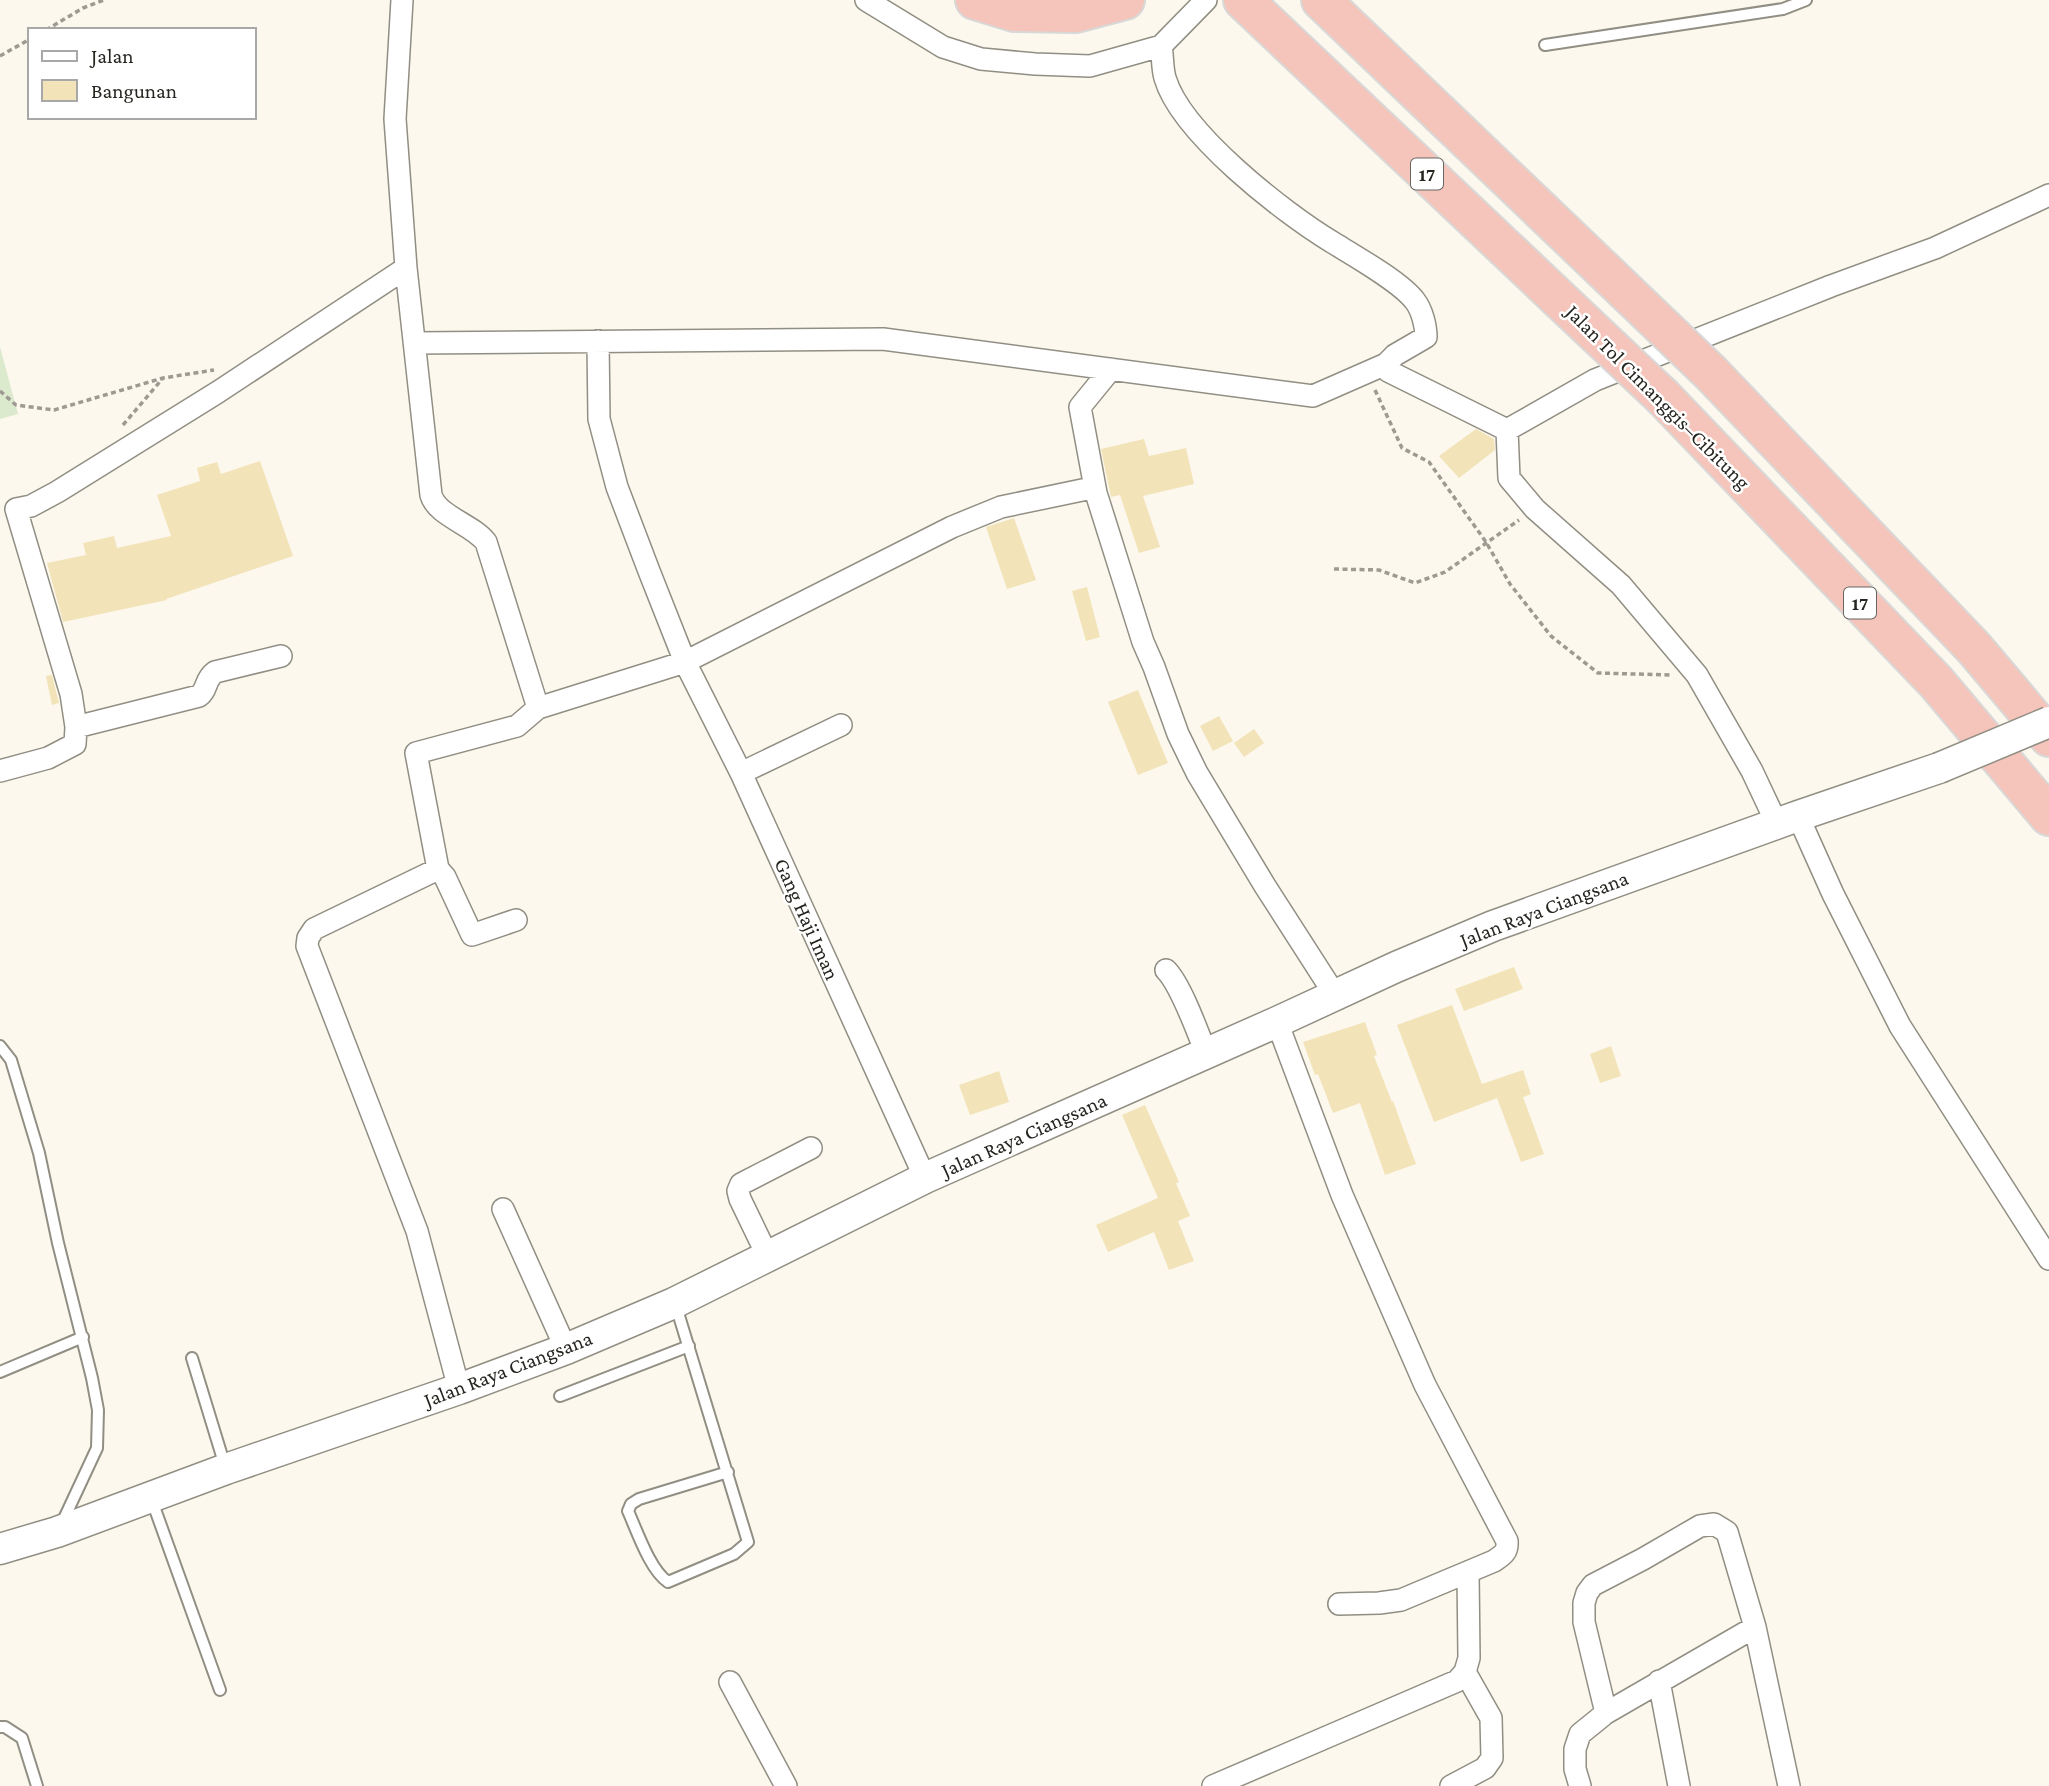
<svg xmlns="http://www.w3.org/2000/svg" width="2049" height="1786" font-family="'Crimson Pro',serif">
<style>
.green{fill:#dbe9cc}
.building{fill:#f2e3b9}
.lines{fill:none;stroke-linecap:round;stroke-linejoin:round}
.service-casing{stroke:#918e83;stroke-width:14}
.minor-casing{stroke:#918e83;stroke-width:24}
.secondary-casing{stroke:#918e83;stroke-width:33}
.motorway-casing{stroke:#d8d8d7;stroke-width:42}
.path{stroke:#9d9a92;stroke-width:3.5;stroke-dasharray:5 3.5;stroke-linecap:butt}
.service{stroke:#fff;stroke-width:10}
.minor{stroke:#fff;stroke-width:21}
.secondary{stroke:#fff;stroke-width:30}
.motorway{stroke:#f5c4bb;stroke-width:38}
.secondary-bridge-casing{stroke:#918e83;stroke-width:33;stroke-linecap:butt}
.motorway-bridge-casing{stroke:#d8d8d7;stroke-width:42;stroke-linecap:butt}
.secondary-bridge{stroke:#fff;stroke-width:30}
.motorway-bridge{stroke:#f5c4bb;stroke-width:38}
.labels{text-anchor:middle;stroke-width:5;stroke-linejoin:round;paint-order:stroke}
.shield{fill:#fff;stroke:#676663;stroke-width:2}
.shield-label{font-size:19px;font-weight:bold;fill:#262520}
.street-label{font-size:21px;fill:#262520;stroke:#fff}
</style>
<rect width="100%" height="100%" fill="#fdf8ed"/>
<path class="green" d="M0,347L18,414L0,419Z"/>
<path class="building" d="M1476,429L1494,439L1495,450L1459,478L1439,456Z
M1144,439L1149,456L1186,448L1194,484L1143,496L1160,547L1139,553L1120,495L1111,497L1101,449Z
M260,461L293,556L166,599L167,600L63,622L47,563L86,555L83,543L114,536L117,548L171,536L157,495L200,481L197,468L217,462L221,474Z
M1014,518L1036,580L1007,589L986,527Z
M1087,587L1100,637L1086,641L1072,591Z
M52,675L59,703L52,705L46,676Z
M1138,690L1168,763L1138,775L1108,702Z
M1219,716L1233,741L1213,751L1200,726Z
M1254,729L1264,743L1244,757L1234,743Z
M1514,967L1523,989L1464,1011L1455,989Z
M1452,1005L1482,1084L1523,1070L1531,1094L1523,1097L1544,1154L1521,1162L1497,1098L1434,1122L1397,1025Z
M1365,1022L1377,1055L1374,1056L1392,1102L1393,1101L1416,1164L1385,1175L1360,1103L1333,1113L1318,1074L1315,1075L1303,1042Z
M1611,1046L1621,1076L1600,1083L1590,1054Z
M999,1071L1009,1102L970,1115L959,1085Z
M1145,1105L1179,1182L1176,1183L1190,1216L1178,1221L1194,1261L1169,1270L1154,1232L1108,1252L1096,1225L1158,1198L1122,1115Z"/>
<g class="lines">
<g class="service-casing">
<path id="service" d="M1545,45L1783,9L1806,0
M0,1046L11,1060L39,1153L58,1243L92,1378L98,1410L97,1448L62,1523
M676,1306L748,1542L734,1554L668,1582C650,1570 637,1531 628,1511L631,1504L639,1499L728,1472
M192,1358L225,1466
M0,1372L83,1337
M560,1396L689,1346
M151,1498L220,1690
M0,1727H5L22,1738L37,1786"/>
</g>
<g class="minor-casing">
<path id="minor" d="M866,0L943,47L981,59L1035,64L1090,66L1161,46L1206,0
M406,268L431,495C437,516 472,524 486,542L538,708
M598,341L599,419L617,487L649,571L685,662L741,773L925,1178
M415,343L883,339L1313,396L1386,364L1395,355L1426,337C1426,326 1422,310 1415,301C1401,282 1353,255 1332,242C1284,213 1181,133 1165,78C1162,68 1163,56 1161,46
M1386,364L1388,371L1507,430
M1507,430L1595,380L1831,286L1935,248L2049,195
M1507,430L1509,478L1535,509L1621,585L1697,675L1752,771L1777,824
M1096,493L1080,407L1111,369
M76,727L199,696C208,690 204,680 215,672L281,656
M0,771L48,758L75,744L76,727L71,694L16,509L31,506L57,492L218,392L406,268L395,119L402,0
M741,773L841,725
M1798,816L1833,894L1900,1026L2049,1259
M438,869L314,929L308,938L307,946L417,1231L459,1389
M516,920L472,935L445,877L438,869L416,753L517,726L538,708L685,662L952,527L1001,507L1087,489L1096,493L1143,642L1154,667L1178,734L1197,773L1265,886L1335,995
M1166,970C1181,985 1198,1033 1206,1053
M1277,1022L1342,1195L1425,1385L1507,1541C1508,1552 1503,1555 1494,1561L1401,1600L1379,1603L1339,1604
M503,1209L566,1349
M768,1257L740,1199L738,1191L741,1184L811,1148
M1755,1627L1789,1786
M1659,1681L1679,1786
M730,1682L786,1786
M1213,1786L1457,1681L1465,1672L1469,1658L1468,1572
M1451,1786L1485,1768L1492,1758L1491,1718L1465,1672
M1580,1786L1575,1769V1749L1580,1734L1606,1713L1755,1627L1727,1532L1714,1524L1700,1526L1643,1559L1593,1585L1587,1593L1584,1603V1622L1606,1713"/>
</g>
<g class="secondary-casing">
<path id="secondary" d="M0,1549L57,1532L226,1469L459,1389L566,1349L674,1303L925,1178L1277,1022L1396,967L1493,926L1798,816L1939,768"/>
</g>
<g class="motorway-casing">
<path id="motorway" d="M975,0L1014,12L1076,13L1125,0
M1243,0L1611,348
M1321,0L1664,328
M1711,373L1974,648L2049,737
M1663,397L1936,682L2049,816"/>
</g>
<path class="path" d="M46,30L83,8L104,0
M0,56L30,39
M1375,390L1402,448L1429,462L1486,542L1510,584L1551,636L1598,673L1671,675
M0,391L16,405L54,410L163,378L214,370
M123,425L163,378
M1334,569L1379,570L1415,583L1445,572L1519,520"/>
<use href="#service" class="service"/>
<use href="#minor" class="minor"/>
<use href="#secondary" class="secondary"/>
<use href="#motorway" class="motorway"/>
<g class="secondary-bridge-casing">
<path id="secondary-bridge" d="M1939,768L2049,722"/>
</g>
<g class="motorway-bridge-casing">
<path id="motorway-bridge" d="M1664,328L1711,373
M1611,348L1663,397"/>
</g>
<use href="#secondary-bridge" class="secondary-bridge"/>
<use href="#motorway-bridge" class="motorway-bridge"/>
</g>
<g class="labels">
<g class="shield">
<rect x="1411" y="158.5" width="32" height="31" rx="5"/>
<rect x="1844" y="587.5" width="32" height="31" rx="5"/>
</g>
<g class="shield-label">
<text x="1427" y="181">17</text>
<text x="1860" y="610">17</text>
</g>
<g class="street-label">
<text transform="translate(1658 397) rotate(45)" y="7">Jalan Tol Cimanggis–Cibitung</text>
<text transform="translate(1544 909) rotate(-21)" y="7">Jalan Raya Ciangsana</text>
<text transform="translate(807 919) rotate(66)" y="7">Gang Haji Iman</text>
<text transform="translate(1024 1135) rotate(-24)" y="7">Jalan Raya Ciangsana</text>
<text transform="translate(508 1369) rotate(-21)" y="7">Jalan Raya Ciangsana</text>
</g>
</g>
<rect x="28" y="28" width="228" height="91" fill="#ffffff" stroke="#a8a8a6" stroke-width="2"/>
<rect x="42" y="51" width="35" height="10" fill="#ffffff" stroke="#a8a8a6" stroke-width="2"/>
<text x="91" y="63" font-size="21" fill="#262520">Jalan</text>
<rect x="42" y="80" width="35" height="21" fill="#f2e3b9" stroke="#a8a8a6" stroke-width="2"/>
<text x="91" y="98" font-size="21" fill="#262520">Bangunan</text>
</svg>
